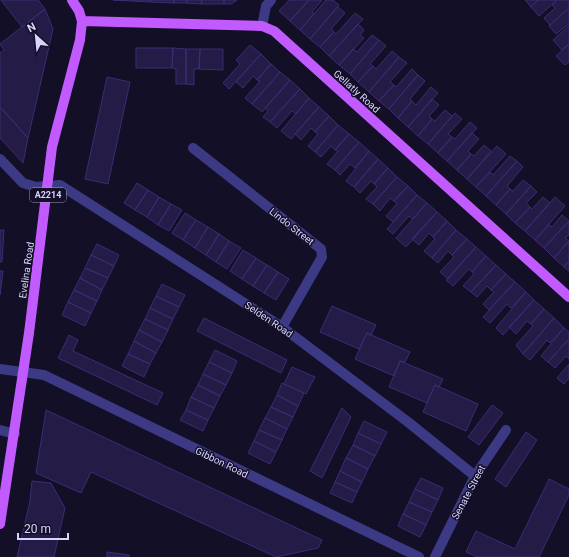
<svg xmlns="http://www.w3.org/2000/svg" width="569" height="557" font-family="Roboto,sans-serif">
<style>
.building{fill:#241b47;stroke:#3b2d73}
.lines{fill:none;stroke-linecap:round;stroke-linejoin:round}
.minor{stroke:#3d3a85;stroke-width:10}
.major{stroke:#c25bff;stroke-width:10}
.labels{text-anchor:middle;stroke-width:3;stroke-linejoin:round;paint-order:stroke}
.shield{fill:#130f26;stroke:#9e99be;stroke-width:1}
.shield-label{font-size:9px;font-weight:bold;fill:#d9d4ff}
.street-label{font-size:10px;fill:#d9d4ff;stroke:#130f26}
</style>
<rect width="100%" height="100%" fill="#130f26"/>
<path class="building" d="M1,0H38L45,9L22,27Z
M113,0H150V2Z
M150,0H174V3L150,2Z
M174,0H187V3H174Z
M187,0H202L201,4L187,3Z
M202,0H224V4H201Z
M224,0H237L231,4H224Z
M289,0H309L290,21L279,11Z
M309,0H322L312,12L314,14L300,30L290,21Z
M326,0H333L339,5L310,39L300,30Z
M525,0H538L531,7Z
M538,0H557L539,16L531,7Z
M557,0H569V8L550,25L544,18L555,8L552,5Z
M338,7L345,13L331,29L334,32L320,47L310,39Z
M569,8V24L556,34L549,26Z
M45,9L53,29L28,138L0,107V53L4,50L0,44Z
M355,13L363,19L329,56L320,47L334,32L336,34Z
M358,24L364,30L360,35L364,38L339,65L329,56Z
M569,26V44L562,50L553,40Z
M372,35L379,40L350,74L339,65L353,49L357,52Z
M379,40L386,46L370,64L373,66L358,82L350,74Z
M569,44V62L565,65L556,56Z
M250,45L261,54L229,89L223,83L240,64L236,60Z
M136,48H173L172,68H136Z
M173,48L186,49V84H176V69L172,68Z
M186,49H200L199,69H194V85L186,84Z
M200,49H223V70L199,69Z
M392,51L399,57L369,92L358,82L373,66L376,69Z
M261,54L271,64L257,80L253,76L243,88L236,82Z
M399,57L407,63L390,82L394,85L379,101L369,92Z
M271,64L280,72L252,104L245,98L260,81L257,80Z
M412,69L418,75L389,109L379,101L394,85L396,87Z
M280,72L290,80L262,112L252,104Z
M418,75L425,81L410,99L412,101L398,118L389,109Z
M107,77L130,82L108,184L85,179Z
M290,80L300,89L270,122L263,117L268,111L265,108Z
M431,87L438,93L408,127L398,118L412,101L416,105Z
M300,89L309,98L296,114L292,111L277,128L270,122Z
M309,98L319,107L291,139L281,131Z
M432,99L439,105L429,116L432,119L418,136L408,127Z
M0,107L28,138L23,163L0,138Z
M319,107L329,116L315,132L311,128L301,140L295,134Z
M445,110L452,116L428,144L418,136L432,119L435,121Z
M455,113L462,119L448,134L452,137L438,153L428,144Z
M329,116L338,125L315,152L308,146L318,134L315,132Z
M470,122L477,128L447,161L438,153L452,137L455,139Z
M338,125L349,134L335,150L331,146L321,157L315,152Z
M472,133L479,139L468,151L471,154L457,170L447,161Z
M349,134L359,142L335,170L327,164L338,151L335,150Z
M359,142L369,151L355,168L350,164L340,175L335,170Z
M484,145L491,151L467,179L457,170L471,154L474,156Z
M497,146L506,154L476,187L467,179Z
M369,151L378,159L354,187L346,181Z
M510,156L517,161L486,196L476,187L490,172L493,175Z
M378,159L388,168L374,184L371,181L360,193L354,187Z
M517,161L523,167L507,186L510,189L496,205L486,196Z
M388,168L397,177L373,204L366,199L377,187L374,184Z
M397,177L408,186L394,201L390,198L380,211L373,204Z
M523,180L531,186L506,214L496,205L510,189L513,191Z
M137,183L148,190L135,210L124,203Z
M408,186L417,195L393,222L386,216L397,204L394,201Z
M531,186L537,192L526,203L530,207L515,223L506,214Z
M148,190L159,197L147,217L135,210Z
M417,195L427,203L413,219L409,216L393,234L387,229Z
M159,197L171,204L158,225L147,217Z
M543,197L550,203L525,231L515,223L530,207L532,209Z
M555,197L565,206L535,240L525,231Z
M427,203L437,212L406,247L396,238Z
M171,204L182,210L169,231L158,225Z
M437,212L447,221L433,237L429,233L419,245L412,239Z
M185,213L196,220L183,240L172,233Z
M562,215L569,221L544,248L535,240L549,225L552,227Z
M196,220L208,227L195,248L183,240Z
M447,221L456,230L432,258L424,251L435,239L433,237Z
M569,221V235L565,238L569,241L554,258L544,248Z
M208,227L219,234L206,255L195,248Z
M0,230H4L2,262H0Z
M456,230L467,239L452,255L448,251L438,263L432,258Z
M219,234L229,241L216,262L206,255Z
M467,239L476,247L448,279L440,272L454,257L452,255Z
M229,241L241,248L227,269L216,262Z
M569,241V261L564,267L554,258Z
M97,244L119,255L114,266L91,255Z
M476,247L486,256L472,272L469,269L453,286L446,280Z
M243,250L256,258L242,279L230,271Z
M91,255L114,266L108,278L85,268Z
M486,256L496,265L471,292L463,286L474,274L472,272Z
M256,258L267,265L253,286L242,279Z
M569,261V271L564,267Z
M267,265L278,272L264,293L253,286Z
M496,265L506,274L491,290L487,286L477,297L471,292Z
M85,268L108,278L102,290L80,278Z
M0,271H3L0,295Z
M278,272L289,279L276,300L264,293Z
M506,274L515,282L489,310L483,304L494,292L491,290Z
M80,278L102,290L97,301L74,290Z
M515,282L526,292L511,308L507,304L490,323L483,317Z
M162,284L185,295L179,307L156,296Z
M74,290L97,301L91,313L68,302Z
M526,292L534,300L503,335L496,328Z
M156,296L179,307L173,319L150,308Z
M534,300L544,309L531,324L527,321L516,334L509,327Z
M68,302L91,313L85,326L62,315Z
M332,306L376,325L371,335L367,333L359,349L320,332Z
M150,308L173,319L168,330L145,319Z
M544,309L554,318L523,354L516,345L533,326L531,324Z
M204,318L287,360L281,373L197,331Z
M554,318L564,328L550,343L547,340L530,360L523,354Z
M145,319L168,330L162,342L139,330Z
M564,328L569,332V339L548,362L541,356Z
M139,330L162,342L156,353L134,341Z
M367,333L410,352L405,362L400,361L394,376L355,359Z
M69,335L78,340L73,351L163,393L157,405L58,358Z
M569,339V359L566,356L555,368L548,362Z
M134,341L156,353L150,364L128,354Z
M215,350L237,361L232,373L209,362Z
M128,354L150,364L144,377L122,366Z
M400,361L443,379L439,387L435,385L427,403L389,387Z
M209,362L232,373L226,385L203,374Z
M569,364V378L564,384L557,378Z
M292,367L315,377L306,394L284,384Z
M203,374L226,385L220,396L198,385Z
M282,383L304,393L298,406L277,395Z
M198,385L220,396L214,408L191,397Z
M435,385L478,404L466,431L423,412Z
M277,395L298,406L293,417L271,407Z
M191,397L214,408L208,420L186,410Z
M492,405L503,413L479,445L468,437Z
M271,407L293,417L287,429L265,418Z
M342,408L351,417L322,478L310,471Z
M46,410L322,540L318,548L276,557L91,472L81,493L36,473Z
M186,410L208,420L203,431L180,420Z
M265,418L287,429L282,440L259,430Z
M364,421L387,432L381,444L358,433Z
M259,430L282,440L276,452L254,441Z
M526,432L537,440L506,487L495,479Z
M358,433L381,444L375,456L353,445Z
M254,441L276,452L270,464L248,453Z
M353,445L375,456L368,469L346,458Z
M346,458L368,469L362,482L340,471Z
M340,471L362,482L357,492L335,482Z
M421,478L443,488L438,500L415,489Z
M549,479L569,489V495L539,557H477L466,552L476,531L515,549Z
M32,481L51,483L65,508L54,557H17L30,501Z
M335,482L357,492L352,503L330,493Z
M415,489L438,500L432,512L409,502Z
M409,502L432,512L426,525L403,514Z
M403,514L426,525L420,537L398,526Z
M107,552L129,555V557H107Z"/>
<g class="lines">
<path class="minor" d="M262,26L266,6L271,0
M193,148L321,249L322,257L282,327
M0,159L23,183L36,187L60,185L282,327L408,422L475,476
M0,369L44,375L419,557
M0,430L15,434
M435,557L475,476L506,430"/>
<path class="major" d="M82,21L262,26L274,31L569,297
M0,524L29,333L52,147L80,40L82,21L79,11L72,0"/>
</g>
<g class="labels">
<rect class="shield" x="30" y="188" width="36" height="14" rx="3"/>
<g class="shield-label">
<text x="48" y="198">A2214</text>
</g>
<g class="street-label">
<text transform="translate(357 91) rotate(42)" y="4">Gellatly Road</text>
<text transform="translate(292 226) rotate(38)" y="4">Lindo Street</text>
<text transform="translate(26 270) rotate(-82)" y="4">Evelina Road</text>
<text transform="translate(269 319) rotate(34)" y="4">Selden Road</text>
<text transform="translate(222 462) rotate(26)" y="4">Gibbon Road</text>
<text transform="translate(468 492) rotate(-62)" y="4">Senate Street</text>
</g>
</g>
<g transform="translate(36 36) rotate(333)" stroke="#130f26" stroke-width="3" paint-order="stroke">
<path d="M0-3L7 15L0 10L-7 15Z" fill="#d9d4ff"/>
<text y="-6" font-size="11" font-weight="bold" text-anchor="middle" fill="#d9d4ff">N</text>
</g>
<path d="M18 533v6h50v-6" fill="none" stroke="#d9d4ff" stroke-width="2"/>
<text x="24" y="533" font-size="12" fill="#d9d4ff" stroke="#130f26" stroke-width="3" paint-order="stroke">20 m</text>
</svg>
